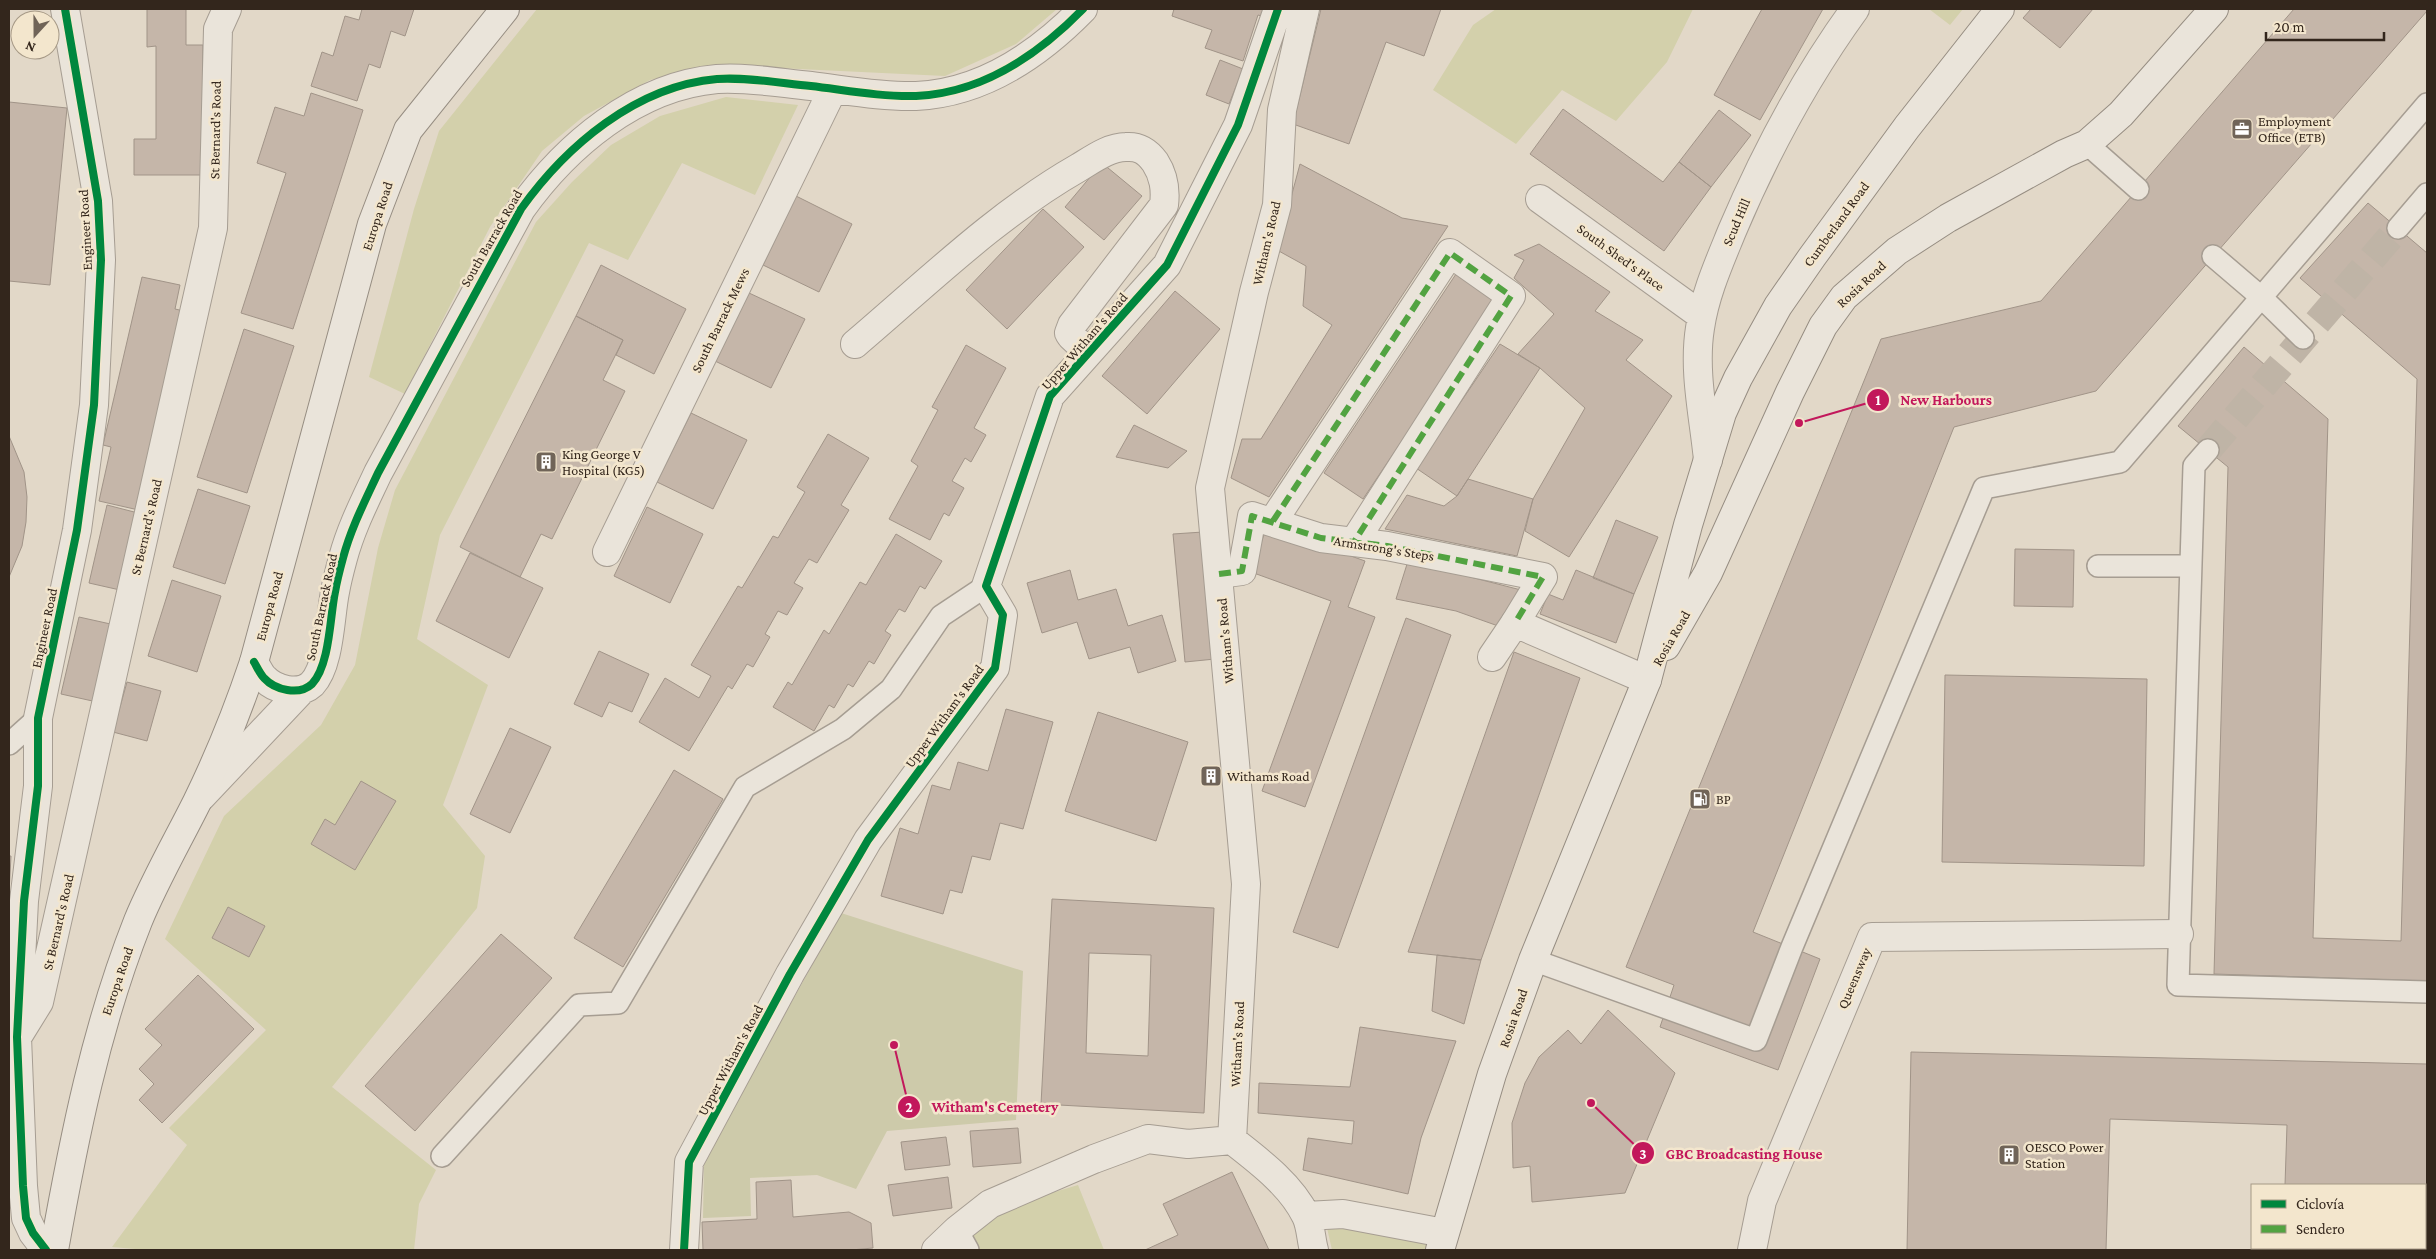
<svg xmlns="http://www.w3.org/2000/svg" width="2436" height="1259" font-family="'Crimson Pro',serif">
<style>
.green{fill:#d3d0ab}
.cemetery{fill:#cdcaaa}
.building{fill:#c5b6a9;stroke:#a19488;fill-rule:evenodd}
.lines{fill:none;stroke-linecap:round;stroke-linejoin:round}
.minor-tunnel{stroke:#bfb4a6;stroke-width:28;stroke-dasharray:28 14;stroke-linecap:butt}
.service-casing{stroke:#a69d92;stroke-width:24}
.pedestrian-casing{stroke:#a69d92;stroke-width:30}
.minor-casing{stroke:#a69d92;stroke-width:30}
.secondary-casing{stroke:#968d82;stroke-width:30}
.service{stroke:#eae4da;stroke-width:21}
.pedestrian{stroke:#eae4da;stroke-width:28}
.minor{stroke:#eae4da;stroke-width:28}
.secondary{stroke:#eae4da;stroke-width:28}
.quiet{stroke:#52a341;stroke-width:6;stroke-dasharray:12 6;stroke-linecap:butt}
.cycleway-casing{stroke:#f3e6cd;stroke-width:11}
.cycleway{stroke:#00873e;stroke-width:8}
.labels{text-anchor:middle;stroke-width:5;stroke-linejoin:round;paint-order:stroke}
.poi-label{font-size:14px;fill:#33261c;stroke:#f3e6cd;text-anchor:start}
.street-label{font-size:14px;fill:#33261c;stroke:#f3e6cd}
.leader{fill:none;stroke:#c2185b;stroke-width:2}
.callout-dot{fill:#c2185b;stroke:#f3e6cd;stroke-width:2}
.mark-label{font-size:15px;text-anchor:middle;font-weight:bold;fill:#fff}
.callout-label{font-size:15px;text-anchor:middle;font-weight:bold;fill:#c2185b;stroke:#f3e6cd;stroke-width:5;stroke-linejoin:round;paint-order:stroke}
</style>
<rect width="100%" height="100%" fill="#e2d8c8"/>
<path class="green" d="M537,9H1057L1016,44L945,76L712,65L650,80L584,116L542,151L490,227L405,394L369,377L414,209L439,131Z
M1496,9H1693L1667,62L1616,121L1562,90L1516,144L1433,90L1473,25Z
M1929,9H1963L1950,25Z
M726,97L798,105L755,195L682,163L628,260L589,243L440,535L417,639L488,685L443,805L485,856L477,908L332,1087L436,1170L419,1204L414,1250H147L112,1247L187,1145L169,1128L266,1030L165,939L224,816L321,725L355,665L378,548L395,490L536,222L572,182L611,145L660,116Z
M1078,1185L1104,1250H954L986,1222L1031,1199Z
M1327,1228H1360L1427,1242L1425,1250H1332Z"/>
<path class="cemetery" d="M841,913L1023,971L1016,1120L887,1131L856,1189L817,1175L750,1178L751,1216L703,1218L704,1160Z"/>
<path class="building" d="M147,9H186V45H203L202,175H134V139H156V46L147,47Z
M362,9H414L405,36L391,31L380,68L369,64L357,101L311,86L322,52L333,56L345,16L359,20Z
M1174,9H1268L1265,17L1258,15L1243,61L1205,48L1212,30L1172,16Z
M1321,9H1441L1424,56L1386,42L1349,144L1293,124Z
M1762,9H1823L1760,120L1714,95Z
M2031,9H2093L2060,48L2023,18Z
M2294,9H2427V11L2096,391L1954,427L1753,932L1820,959L1778,1070L1660,1027L1674,985L1626,967L1881,339L2041,301Z
M1220,60L1243,69L1229,104L1206,95Z
M311,93L363,110L293,329L241,313L286,173L257,163L275,107L304,116Z
M9,102L67,108L50,285L9,281Z
M1563,109L1663,182L1679,162L1711,187L1664,251L1530,154Z
M1719,110L1751,135L1711,187L1679,162Z
M1102,163L1142,196L1104,240L1065,207Z
M1300,164L1402,218L1448,226L1269,497L1231,478L1242,439H1261L1332,325L1303,306L1306,266L1277,250Z
M796,196L852,224L819,292L763,265Z
M2368,203L2427,253V981L2214,974L2228,467L2178,426L2244,347L2328,419L2313,938L2401,941L2417,379L2300,278Z
M1043,209L1084,247L1007,329L966,290Z
M1539,244L1610,292L1595,311L1643,340L1626,360L1672,396L1569,557L1525,531L1533,499L1585,408L1540,368L1518,354L1554,314L1514,278L1524,260L1514,255Z
M601,265L686,309L654,374L616,355L623,340L576,316Z
M1458,271L1498,297L1363,499L1324,473Z
M142,277L180,285L175,309L188,312L143,511L99,501L111,447L103,445Z
M1175,291L1220,329L1147,414L1102,376Z
M749,293L805,319L771,388L715,361Z
M576,316L623,340L603,380L625,391L552,539L541,534L520,577L460,547Z
M244,329L294,346L247,493L197,477Z
M1500,344L1540,368L1457,496L1416,468Z
M966,345L1006,368L974,428L986,435L971,462L965,458L952,481L964,488L949,516L944,513L930,540L889,519L918,466L911,461L938,410L932,407Z
M691,413L747,440L713,509L657,482Z
M1134,425L1187,451L1168,468L1116,457Z
M828,434L869,458L841,505L849,510L817,563L809,559L794,583L803,588L787,615L778,611L765,634L770,637L753,667L747,664L732,689L728,686L689,751L639,722L665,678L699,698L711,676L691,665L738,586L742,588L773,536L778,538L805,492L797,487Z
M9,436L24,472L27,497L26,522L22,546L9,577Z
M1468,479L1533,499L1517,556L1385,529L1407,495L1444,506L1457,496Z
M198,489L250,506L225,584L173,567Z
M107,505L138,513L120,590L89,583Z
M647,507L703,534L670,603L614,576Z
M1616,520L1658,537L1634,594L1593,578Z
M1267,526L1365,561L1348,607L1375,617L1305,807L1262,791L1331,601L1251,572Z
M1203,532L1215,659L1185,662L1173,534Z
M896,534L942,561L925,589L920,586L905,612L899,609L885,631L891,635L874,664L869,661L853,687L848,684L834,708L829,705L814,731L773,707L788,682L792,685L824,630L829,634L860,582L866,585Z
M2015,549L2074,550L2073,607L2014,606Z
M470,553L543,588L509,658L436,621Z
M1408,561L1521,590L1501,627L1456,611L1396,599Z
M1070,570L1078,600L1116,589L1128,626L1162,615L1176,661L1138,673L1130,647L1089,659L1077,622L1042,633L1027,583Z
M1576,570L1634,594L1616,643L1540,614L1548,594L1563,600Z
M172,580L221,596L197,672L148,656Z
M79,617L115,625L97,702L61,694Z
M1406,618L1451,635L1338,948L1293,932Z
M599,651L649,674L632,712L609,702L602,717L574,704Z
M1514,652L1580,678L1481,960L1408,952Z
M1945,675L2147,679L2144,866L1942,862Z
M127,682L161,691L147,741L113,732Z
M1006,709L1053,722L1023,829L1000,823L990,860L972,856L962,893L950,890L943,914L881,896L900,828L918,834L932,785L950,790L958,762L988,771Z
M1098,712L1188,742L1156,841L1065,811Z
M510,728L551,747L510,833L470,814Z
M674,770L723,799L623,967L574,938Z
M1219,771V780L1203,782V773Z
M361,781L396,801L355,870L311,844L325,819L335,825Z
M9,856H11L9,894Z
M1052,899L1214,908L1204,1113L1041,1104ZM1089,953L1151,955L1148,1056L1086,1053Z
M228,907L265,926L249,957L212,938Z
M501,934L552,978L415,1131L365,1086Z
M1437,955L1481,960L1464,1024L1432,1011Z
M198,975L254,1029L162,1123L139,1100L154,1084L139,1069L162,1045L145,1029Z
M1608,1010L1675,1073L1625,1193L1532,1202L1530,1166L1513,1168L1512,1123L1525,1083L1539,1057L1568,1030L1581,1044Z
M1360,1027L1456,1041L1421,1138L1408,1194L1303,1170L1308,1138L1352,1144L1354,1121L1258,1113L1259,1083L1350,1087Z
M1911,1052L2427,1064V1250H2284V1248H2425V1185H2285L2287,1125L2110,1119L2106,1250H1907Z
M1018,1128L1021,1163L973,1167L970,1131Z
M946,1137L950,1165L905,1170L901,1142Z
M1232,1172L1269,1250H1145L1178,1235L1163,1204Z
M948,1177L952,1208L893,1216L888,1185Z
M791,1180L793,1217L849,1212L871,1223L873,1248L851,1250H703L702,1222L757,1219L756,1182Z"/>
<g class="lines">
<path class="minor-tunnel" d="M2208,450L2398,228"/>
<g class="service-casing">
<path id="service" d="M2087,144L2138,189
M2398,228L2427,194
M2213,256L2261,297L2303,338
M2208,450L2194,466L2178,985L2427,992
M2098,566H2190
M9,744L38,718
M1533,960L1756,1040L1792,947L1984,488L2120,462L2427,104
M442,1156L579,1005L618,1003L745,787L843,729L891,689L941,616L986,586
M957,1230L968,1250"/>
</g>
<g class="pedestrian-casing">
<path id="pedestrian" d="M1273,521L1450,253L1511,296L1354,542
M1219,574L1242,571L1252,516L1321,538L1387,546L1543,577L1515,623"/>
</g>
<g class="minor-casing">
<path id="minor" d="M1540,199L1702,316
M855,344C927,283 996,215 1078,168C1093,159 1109,147 1126,147C1139,146 1147,151 1155,162C1164,176 1166,189 1164,205L1072,325L1069,333L1071,336L1088,352
M1708,460C1704,418 1693,371 1700,328C1705,294 1719,263 1732,231C1765,153 1805,78 1855,9
M607,552L833,89
M1492,657L1515,623L1647,680
M254,662C257,667 260,674 264,678C275,690 299,696 312,684C330,665 330,616 335,592C337,580 340,569 343,558C351,528 365,501 378,473L521,209C566,146 636,86 717,79C748,77 780,83 811,86C845,90 881,97 916,96C982,93 1039,54 1083,9
M201,797L301,691
M18,1036L39,1002L213,228L218,29L227,9
M1232,1140L1246,884L1210,488L1254,292L1277,205L1282,110L1305,9
M1232,1140C1259,1161 1291,1185 1306,1216C1311,1226 1311,1240 1314,1250
M1306,1216L1343,1214L1444,1233
M46,1250L33,1233L26,1218L23,1186L17,1037L24,901L38,786V718L77,530L94,405L101,260L98,201L65,9
M684,1250L689,1162L790,974L868,840L995,668L1003,615L986,586L1050,396L1167,265L1238,125L1278,9
M936,1250L957,1230L990,1204L1094,1159L1148,1139L1188,1144L1232,1140
M1752,1250L1762,1201L1872,937L2179,934"/>
</g>
<g class="secondary-casing">
<path id="secondary" d="M1666,646L1708,573L1790,392L1823,326L1844,297L1897,251L1948,218L2064,154L2087,144L2121,114L2214,9
M54,1250C74,1138 96,1027 138,921C155,880 177,842 197,802C219,757 238,710 254,662L372,224L408,130L505,9
M1440,1250L1492,1074L1533,960L1647,680L1688,525L1722,413L1738,378L1778,306L1812,257L1907,127L2000,9"/>
</g>
<use href="#service" class="service"/>
<use href="#pedestrian" class="pedestrian"/>
<use href="#minor" class="minor"/>
<use href="#secondary" class="secondary"/>
<path class="quiet" d="M1273,521L1450,253L1511,296L1354,542
M1219,574L1242,571L1252,516L1321,538L1387,546L1543,577L1515,623"/>
<g class="cycleway-casing">
<path id="cycleway" d="M254,662C257,667 260,674 264,678C275,690 299,696 312,684C330,665 330,616 335,592C337,580 340,569 343,558C351,528 365,501 378,473L521,209C566,146 636,86 717,79C748,77 780,83 811,86C845,90 881,97 916,96C982,93 1039,54 1083,9
M46,1250L33,1233L26,1218L23,1186L17,1037L24,901L38,786V718L77,530L94,405L101,260L98,201L65,9
M684,1250L689,1162L790,974L868,840L995,668L1003,615L986,586L1050,396L1167,265L1238,125L1278,9"/>
</g>
<use href="#cycleway" class="cycleway"/>
</g>
<defs>
<g id="office-square" transform="scale(1.125)"><rect x="-9" y="-9" width="18" height="18" rx="4" fill="#706458" stroke="#f3e6cd"/><path d="M-6-3h4V-5.5h4V-3h4V5H-6ZM-1-4.5V-3h2v-1.5ZM-6 0V1H6V0Z" fill="#fff"/></g>
<g id="building-square" transform="scale(1.125)"><rect x="-9" y="-9" width="18" height="18" rx="4" fill="#706458" stroke="#f3e6cd"/><path d="M-4-6H4V6H1V3H-1V6H-4ZM-2.5-4.3h1.7v1.8h-1.7ZM.8-4.3h1.7v1.8H.8ZM-2.5-1h1.7V.8h-1.7ZM.8-1h1.7V.8H.8Z" fill="#fff"/></g>
<g id="fuel-square" transform="scale(1.125)"><rect x="-9" y="-9" width="18" height="18" rx="4" fill="#706458" stroke="#f3e6cd"/><path d="M-5.5-6h7V0h2V4h1.3V-2.5L3-4.5l.8-.8L6-3V5H2.5V1h-1V6h-7ZM-4.2-4.7v3.2H.2V-4.7Z" fill="#fff"/></g>
</defs>
<g fill-rule="evenodd">
<use href="#office-square" x="2242" y="129"/>
<use href="#building-square" x="546" y="462"/>
<use href="#building-square" x="1211" y="776"/>
<use href="#fuel-square" x="1700" y="799"/>
<use href="#building-square" x="2009" y="1155"/>
</g>
<g class="labels">
<g class="poi-label">
<text x="2258" y="126">Employment<tspan x="2258" dy="16">Office (ETB)</tspan></text>
<text x="562" y="459">King George V<tspan x="562" dy="16">Hospital (KG5)</tspan></text>
<text x="1227" y="781">Withams Road</text>
<text x="1716" y="804">BP</text>
<text x="2025" y="1152">OESCO Power<tspan x="2025" dy="16">Station</tspan></text>
</g>
<g class="street-label">
<text transform="translate(215 130) rotate(-89)" y="5">St Bernard's Road</text>
<text transform="translate(377 216) rotate(-72)" y="5">Europa Road</text>
<text transform="translate(1736 222) rotate(-67)" y="5">Scud Hill</text>
<text transform="translate(1836 224) rotate(-54)" y="5">Cumberland Road</text>
<text transform="translate(85 230) rotate(-93)" y="5">Engineer Road</text>
<text transform="translate(491 238) rotate(-60)" y="5">South Barrack Road</text>
<text transform="translate(1266 243) rotate(-77)" y="5">Witham's Road</text>
<text transform="translate(1621 257) rotate(36)" y="5">South Shed's Place</text>
<text transform="translate(1861 284) rotate(-43)" y="5">Rosia Road</text>
<text transform="translate(720 320) rotate(-64)" y="5">South Barrack Mews</text>
<text transform="translate(1084 341) rotate(-49)" y="5">Upper Witham's Road</text>
<text transform="translate(146 527) rotate(-77)" y="5">St Bernard's Road</text>
<text transform="translate(1384 548) rotate(9)" y="5">Armstrong's Steps</text>
<text transform="translate(269 606) rotate(-75)" y="5">Europa Road</text>
<text transform="translate(321 607) rotate(-78)" y="5">South Barrack Road</text>
<text transform="translate(44 628) rotate(-78)" y="5">Engineer Road</text>
<text transform="translate(1671 638) rotate(-60)" y="5">Rosia Road</text>
<text transform="translate(1225 641) rotate(-95)" y="5">Witham's Road</text>
<text transform="translate(944 716) rotate(-54)" y="5">Upper Witham's Road</text>
<text transform="translate(58 922) rotate(-77)" y="5">St Bernard's Road</text>
<text transform="translate(1854 978) rotate(-67)" y="5">Queensway</text>
<text transform="translate(117 981) rotate(-71)" y="5">Europa Road</text>
<text transform="translate(1513 1018) rotate(-71)" y="5">Rosia Road</text>
<text transform="translate(1237 1044) rotate(-87)" y="5">Witham's Road</text>
<text transform="translate(730 1060) rotate(-62)" y="5">Upper Witham's Road</text>
</g>
</g>
<path class="leader" d="M1799 423L1878 400M894 1045L909 1107M1591 1103L1643 1153"/>
<g class="callout-dot">
<circle cx="1799" cy="423" r="5"/>
<circle cx="894" cy="1045" r="5"/>
<circle cx="1591" cy="1103" r="5"/>
<circle cx="1878" cy="400" r="12"/>
<circle cx="909" cy="1107" r="12"/>
<circle cx="1643" cy="1153" r="12"/>
</g>
<g class="mark-label">
<text x="1878" y="405">1</text>
<text x="909" y="1112">2</text>
<text x="1643" y="1159">3</text>
</g>
<g class="callout-label">
<text x="1946" y="405">New Harbours</text>
<text x="995" y="1112">Witham's Cemetery</text>
<text x="1744" y="1159">GBC Broadcasting House</text>
</g>
<rect width="2436" height="1259" fill="none" stroke="#33261c" stroke-width="20"/>
<rect x="2251" y="1184" width="175" height="65" fill="#f3e6cd" stroke="#a69986"/>
<rect x="2261" y="1200" width="25" height="8" fill="#00873e" stroke="#a69986"/>
<text x="2296" y="1209" font-size="15" fill="#33261c">Ciclovía</text>
<rect x="2261" y="1225" width="25" height="8" fill="#52a341" stroke="#a69986"/>
<text x="2296" y="1234" font-size="15" fill="#33261c">Sendero</text>
<g transform="translate(35 35) rotate(201)"><circle r="24" fill="#f3e6cd" stroke="#a69986"/>
<path d="M0-4L9 19L0 12L-9 19Z" fill="#706458"/>
<text y="-8" font-size="14" font-weight="bold" text-anchor="middle" fill="#33261c">N</text>
</g>
<path d="M2266 32v8h118v-8" fill="none" stroke="#33261c" stroke-width="2.5"/>
<text x="2274" y="32" font-size="15" fill="#33261c" stroke="#f3e6cd" stroke-width="4" paint-order="stroke">20 m</text>
</svg>
